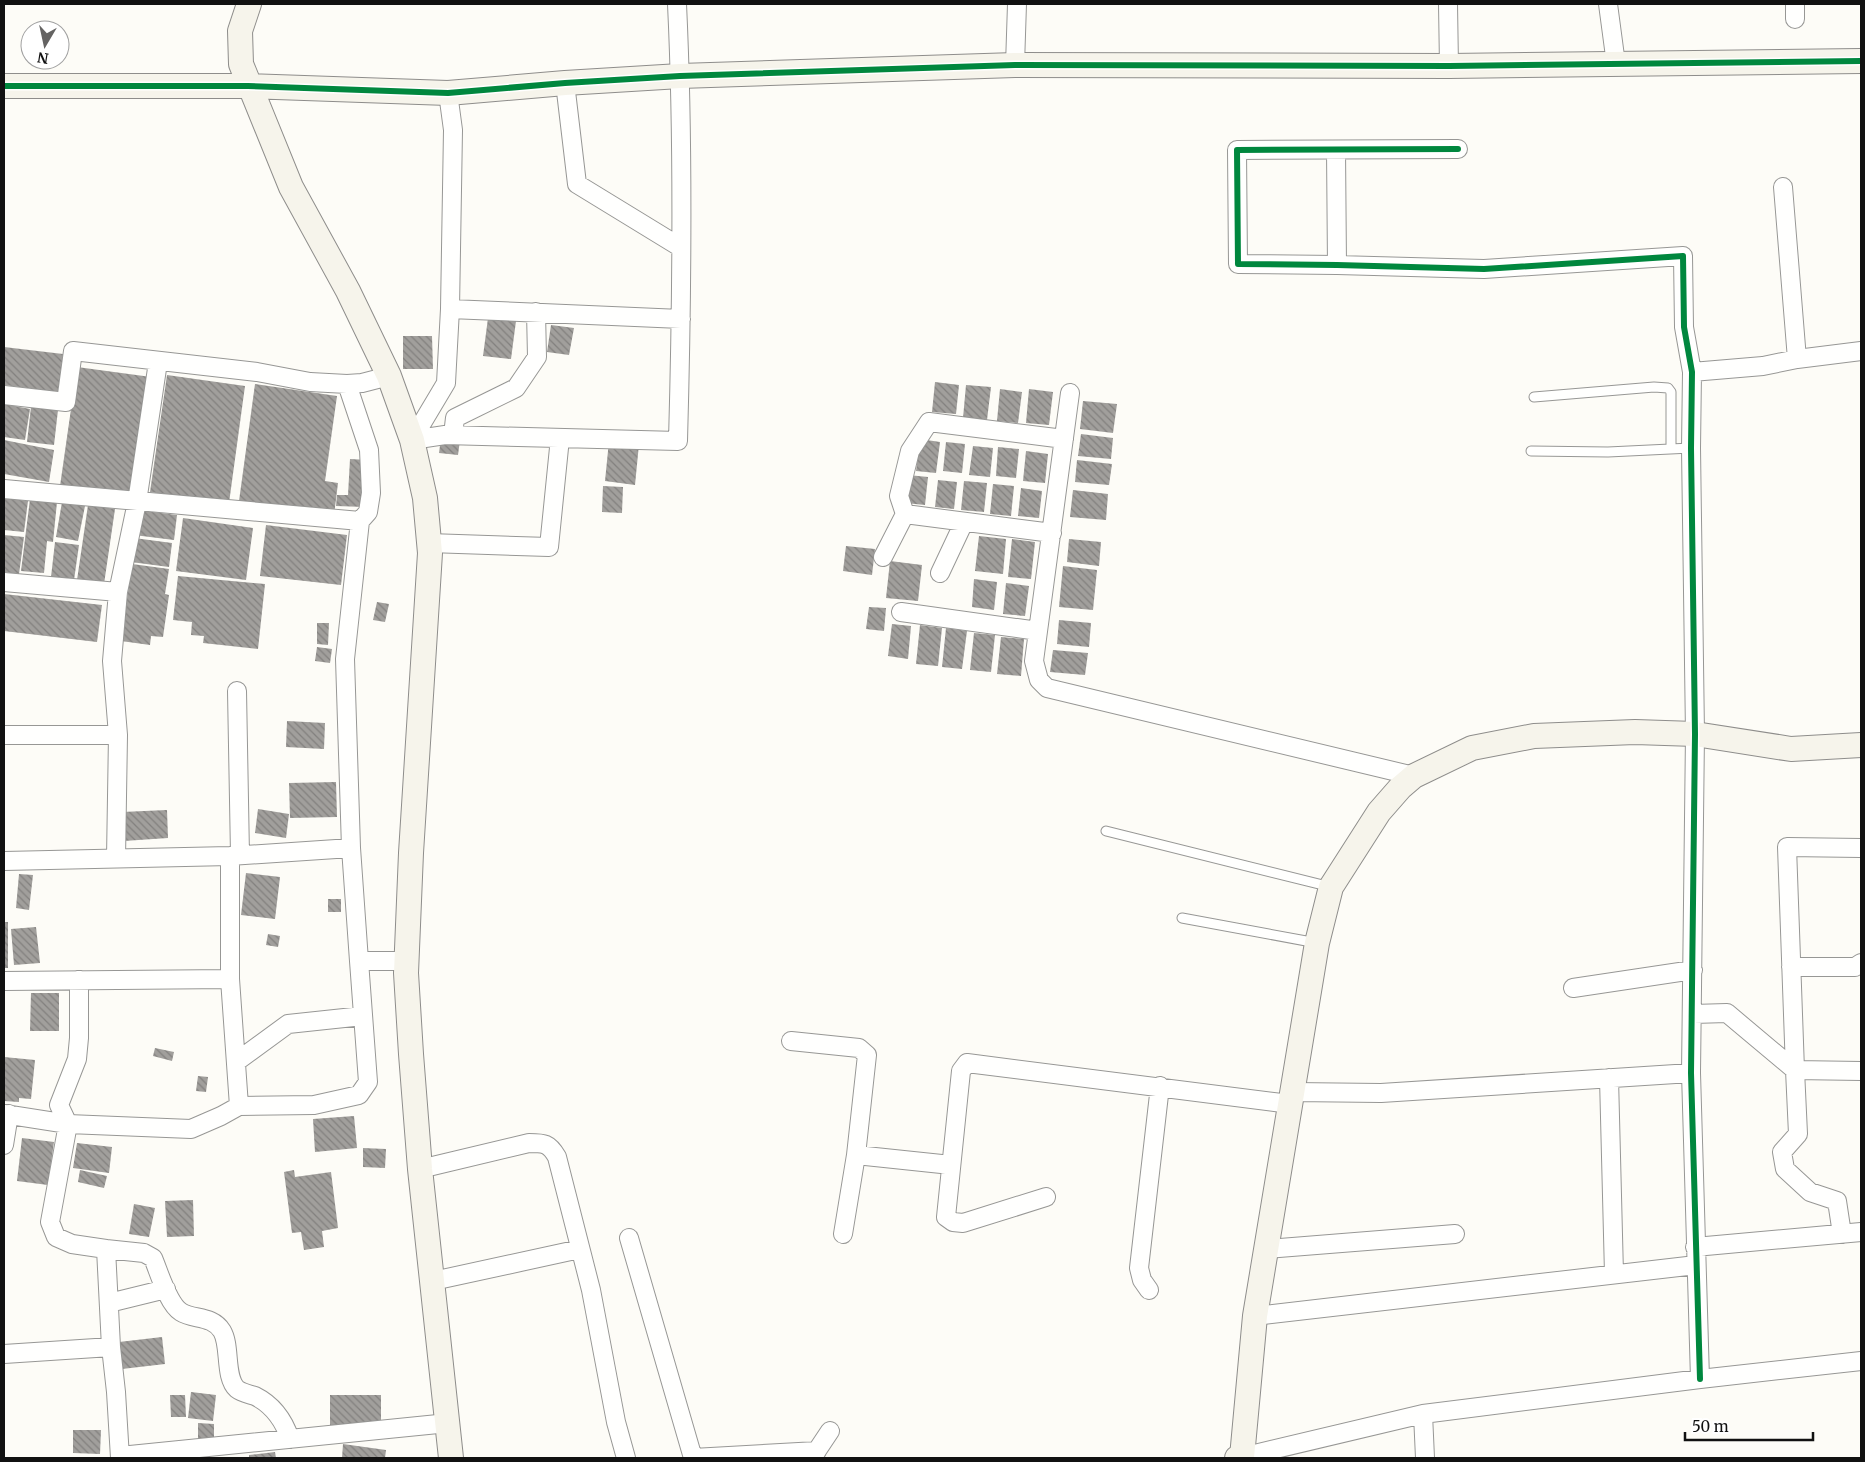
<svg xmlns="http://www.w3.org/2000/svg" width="1865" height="1462" font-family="Merriweather,serif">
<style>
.building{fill:url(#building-back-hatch)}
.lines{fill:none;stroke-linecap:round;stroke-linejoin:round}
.lane-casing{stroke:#979795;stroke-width:11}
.street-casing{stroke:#979795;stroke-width:20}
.secondary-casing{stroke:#8e8d8b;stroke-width:26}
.lane{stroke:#fffffe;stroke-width:9}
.street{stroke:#fffffe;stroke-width:18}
.secondary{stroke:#f6f4eb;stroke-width:24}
.cycleway-casing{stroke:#fff;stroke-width:9}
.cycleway{stroke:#00873e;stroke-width:6}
</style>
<defs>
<pattern id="building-back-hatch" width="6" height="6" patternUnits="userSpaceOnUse" patternTransform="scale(1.25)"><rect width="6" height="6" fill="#a19f9c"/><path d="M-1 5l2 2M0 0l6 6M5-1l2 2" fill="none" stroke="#82807e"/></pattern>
</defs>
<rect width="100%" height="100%" fill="#fdfcf7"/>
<path class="building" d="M488,318L516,321L511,359L483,356Z
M551,325L574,328L569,355L547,352Z
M403,336H432L433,369H403Z
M4,347L63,354L58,392L4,385Z
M77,367L151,377L135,496L60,486Z
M167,375L245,386L229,503L150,492Z
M935,382L959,385L956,414L932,412Z
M255,384L337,396L325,481L338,483L334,515L239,501Z
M966,385L991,387L987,420L963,418Z
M1000,389L1022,392L1018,423L997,421Z
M1029,389L1053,392L1049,425L1026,423Z
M1083,401L1117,404L1113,433L1080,429Z
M4,404L30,409L25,440L4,437Z
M31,407L58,410L54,445L27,442Z
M1081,434L1113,438L1111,459L1078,456Z
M441,438L460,440L458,455L439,453Z
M920,439L940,442L936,473L916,471Z
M4,440L54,450L49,482L4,474Z
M609,441L639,444L635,485L605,481Z
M946,442L965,444L962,473L943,471Z
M973,446L993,448L990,477L969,475Z
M998,447L1019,449L1016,478L996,476Z
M1026,451L1048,454L1045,483L1023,481Z
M350,459L368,460L365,507L336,506L337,495H348Z
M1077,460L1112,464L1109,485L1075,482Z
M908,475L928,477L925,505L905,503Z
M938,480L957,482L954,509L935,507Z
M964,481L987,483L984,512L961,510Z
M993,484L1014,486L1011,516L990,514Z
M603,486L623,487L622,513L602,512Z
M1021,488L1042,491L1039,518L1018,516Z
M1073,490L1108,494L1106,520L1070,517Z
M4,498L28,501L24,532L4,530Z
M30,499L57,502L53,542L47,541L44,573L21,571Z
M62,502L85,506L78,541L56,537Z
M88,505L115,509L104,584L77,580Z
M137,510L177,515L174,540L134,535Z
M183,518L253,528L246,580L176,571Z
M266,525L347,535L341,585L260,576Z
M4,535L24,537L19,574L4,572Z
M979,536L1006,539L1003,574L975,571Z
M134,538L172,543L169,567L131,562Z
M1012,539L1035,542L1031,579L1008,577Z
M1069,539L1101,542L1099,566L1067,562Z
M55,542L79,545L74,580L51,577Z
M846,546L875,549L872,575L843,571Z
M890,561L922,565L918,601L886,598Z
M132,564L169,569L165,594L169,595L163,637L151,636L150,645L121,641Z
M1063,566L1097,570L1093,610L1059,607Z
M178,576L265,584L258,649L203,643L204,636L191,635L192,622L173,620Z
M974,579L997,582L994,610L972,607Z
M1006,583L1029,586L1025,616L1003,614Z
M4,594L102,605L97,642L4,631Z
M377,602L389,604L385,622L373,620Z
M869,607L886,608L884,631L866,629Z
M1059,620L1091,623L1089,647L1057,644Z
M317,623H329L328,645L317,644Z
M892,624L911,626L908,659L888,656Z
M920,625L942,628L938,666L916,664Z
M946,628L967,631L962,669L942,667Z
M974,633L995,635L991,672L970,670Z
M1001,637L1024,639L1021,676L997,674Z
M317,647L332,649L330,663L315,661Z
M1053,650L1088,653L1085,675L1050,672Z
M287,721L325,723L324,749L286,747Z
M336,782L337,817L290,818L289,783Z
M258,809L289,814L286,838L255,833Z
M167,810L168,838L124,841L122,812Z
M246,873L280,877L275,919L241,915Z
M19,874L33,875L29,910L16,908Z
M328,899H341V912H328Z
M4,922H8V968H4Z
M36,927L40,963L14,965L11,929Z
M268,934L280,936L278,947L266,945Z
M31,993H59V1031H30Z
M155,1048L174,1052L172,1061L153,1056Z
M4,1057L35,1060L31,1099L19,1098V1102L4,1101Z
M198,1076L208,1077L206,1092L196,1091Z
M354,1116L357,1148L315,1152L313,1119Z
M22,1138L54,1142L48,1185L17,1181Z
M77,1143L112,1147L109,1173L73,1168Z
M363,1148L386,1149L385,1168L363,1167Z
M80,1170L107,1176L104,1188L78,1182Z
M294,1170L295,1177L331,1172L338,1228L322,1231L324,1247L304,1250L301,1232L292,1233L284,1172Z
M193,1200L194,1236L167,1237L165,1201Z
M134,1204L155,1208L149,1237L129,1234Z
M162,1337L165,1364L122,1369L119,1342Z
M191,1392L216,1395L213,1421L188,1418Z
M170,1395H185L186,1417H171Z
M330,1395H381V1425H330Z
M198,1423L214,1424V1442H198Z
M73,1430H101L100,1454L73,1453Z
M343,1444L386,1450L385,1458H342Z
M275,1452L276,1458H249V1455Z"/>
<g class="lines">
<g class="lane-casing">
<path id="lane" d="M1534,397L1654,387L1668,388L1671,392V449
M1531,451L1608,452L1691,448
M1106,831L1331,887
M1182,918L1317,943"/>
</g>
<g class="street-casing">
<path id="street" d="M1448,4L1449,66
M1608,4L1616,64
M1795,4V19
M1015,65L1017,4
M565,83L577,184L680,247
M1458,149L1237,150L1238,264L1337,265L1484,269L1683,256L1684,327L1692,372L1691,448L1695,734L1691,1073L1700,1379
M1336,150L1337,265
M1783,187L1797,359
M450,309L681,319
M1692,372L1763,366L1797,359L1861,351
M347,384L369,450L371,493L368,512L360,521L345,659L351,848
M1070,393L1034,661L1039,680L1047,688L1414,776
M4,395L66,402L73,351L257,372L310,382L347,384L362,383L389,376
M453,435L455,418L516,388L537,357L536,312
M412,440L445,435L678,441C682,296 684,149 677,4
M412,440L446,383L450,309L453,130L448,93
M4,489L360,521
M905,514L1052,533
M429,543L549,547L560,438
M883,557L905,514L899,496L910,451L929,422L1064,439
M940,573L964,522
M4,582L118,592
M901,612L1038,631
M237,691L240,855
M4,735H118
M1861,848L1787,847L1795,1070L1861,1071
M230,856V979L239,1106
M116,858L118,735L112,661L118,592L137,502L158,362
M4,861L230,856L351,848L359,961H406
M1791,967H1855L1861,963
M79,980V1038L77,1059L59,1105L68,1124L50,1222L56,1237L72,1244L106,1249L111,1347L116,1392L120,1458
M4,981L230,979
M1573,988L1693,970
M1693,1014L1727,1013L1795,1070L1798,1134L1782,1152L1785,1169L1810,1192L1837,1201L1842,1234
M791,1041L859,1048L867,1055L856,1155L843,1234
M236,1062L288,1024L363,1016
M1609,1078L1614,1274
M1293,1092L1381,1093L1691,1073
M4,1114L68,1124L191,1129L221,1116L239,1106L314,1105L359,1095L368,1082L359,961
M4,1145L9,1114
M856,1155L951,1165
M420,1169L529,1143C544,1143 549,1143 557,1157L591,1290L616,1422L626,1458
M1046,1197L963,1223L953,1222L946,1217L961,1071L967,1063L1290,1104
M629,1238L693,1458L817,1451
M1695,1247L1861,1232
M106,1249L144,1253L153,1258C159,1272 168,1304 181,1312C193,1320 212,1315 222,1331C231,1346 224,1377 237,1389C242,1393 249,1394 255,1396C273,1405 284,1421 290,1439
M1266,1249L1455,1234
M433,1281L580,1249
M1149,1290L1142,1280L1139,1268L1160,1086
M109,1303L166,1289
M1255,1316L1696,1265
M4,1354L111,1347
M1423,1414L1425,1458
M120,1456L448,1423
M1242,1457L1423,1414L1700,1379L1861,1361
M812,1458L830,1431"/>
</g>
<g class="secondary-casing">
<path id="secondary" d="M249,4L240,31L241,64L291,187L348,291L389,376L412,440L425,498L430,553L411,853L406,973L411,1054L420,1169L451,1458
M4,86H248L448,93L565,83L680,76L1015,65L1449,66L1861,61
M1237,1458L1242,1457L1255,1316L1317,943L1331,887L1379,812L1400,788L1414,776L1472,748L1534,736L1635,732L1695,734L1791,749L1861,745"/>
</g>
<use href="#lane" class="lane"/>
<use href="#street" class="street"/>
<use href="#secondary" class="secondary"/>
<g class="cycleway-casing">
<path id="cycleway" d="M4,86H248L448,93L565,83L680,76L1015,65L1449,66L1861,61
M1458,149L1237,150L1238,264L1337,265L1484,269L1683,256L1684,327L1692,372L1691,448L1695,734L1691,1073L1700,1379"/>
</g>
<use href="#cycleway" class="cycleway"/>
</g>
<rect width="1865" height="1462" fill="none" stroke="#111111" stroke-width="10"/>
<g transform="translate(45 45) rotate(189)"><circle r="24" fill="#ffffff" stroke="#a0a0a0"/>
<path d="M0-4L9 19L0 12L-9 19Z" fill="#646362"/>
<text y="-8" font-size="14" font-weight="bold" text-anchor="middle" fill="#111111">N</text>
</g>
<path d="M1685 1432v8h128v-8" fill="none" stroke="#111111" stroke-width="2.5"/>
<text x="1692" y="1432" font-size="15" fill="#111111" stroke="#ffffff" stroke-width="4" paint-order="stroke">50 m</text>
</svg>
